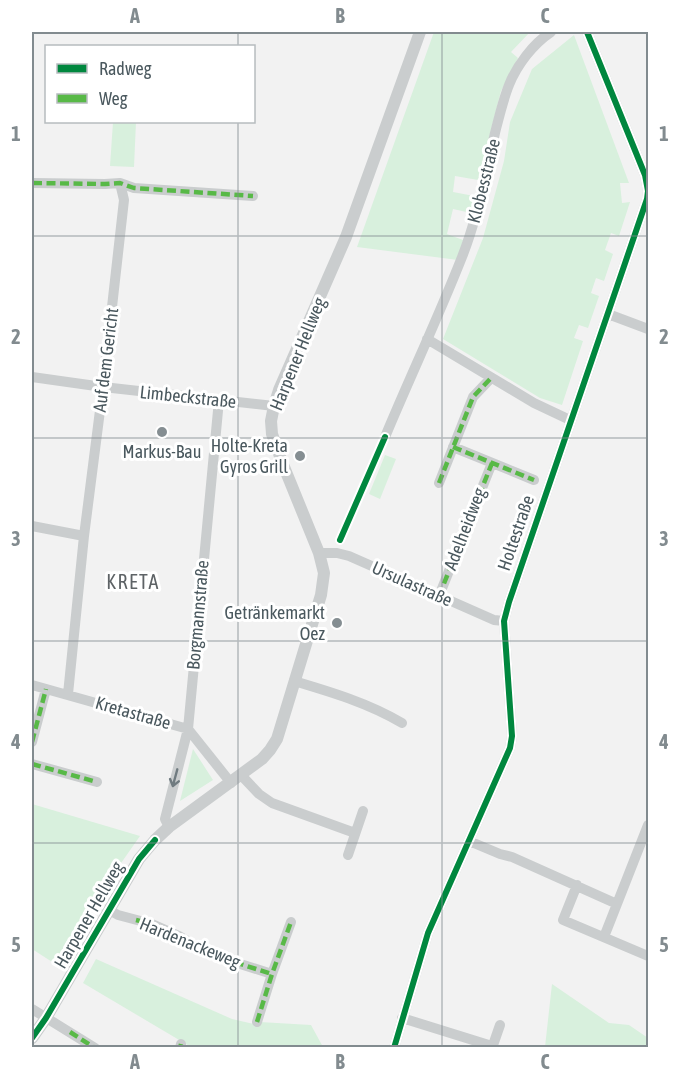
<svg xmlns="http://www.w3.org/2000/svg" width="680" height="1079" font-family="'Asap Condensed',sans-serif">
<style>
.green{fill:#d8f0dd}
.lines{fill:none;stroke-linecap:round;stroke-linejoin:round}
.minor{stroke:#cacdce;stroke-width:10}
.tertiary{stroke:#cacdce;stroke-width:12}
.quiet{stroke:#58b947;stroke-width:4.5;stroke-dasharray:9 4.5;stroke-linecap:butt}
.cycleway-casing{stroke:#fff;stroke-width:10}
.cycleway{stroke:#00873e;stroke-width:6}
.oneway{stroke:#707b80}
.grid{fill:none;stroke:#828b8f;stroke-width:1.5;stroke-opacity:0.55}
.poi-dot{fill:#858e92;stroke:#fff;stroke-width:2}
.labels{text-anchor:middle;stroke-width:6;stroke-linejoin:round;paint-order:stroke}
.street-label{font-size:18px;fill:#4a585e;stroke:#fff}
.poi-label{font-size:18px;fill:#4a585e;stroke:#fff;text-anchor:end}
.neighbourhood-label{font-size:20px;letter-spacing:1.5px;fill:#5e6366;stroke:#fff}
.neatline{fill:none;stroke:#828b8f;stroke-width:2}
.grid-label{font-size:20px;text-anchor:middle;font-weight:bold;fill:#828b8f}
</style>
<rect width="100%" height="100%" fill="#f2f2f2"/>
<path class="green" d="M434,32H530L511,52L518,58L501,91L478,180L455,176L453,192L474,196L471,213L453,209L447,234L463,240L458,260L357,247Z
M574,35L629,183H620L622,203L630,202L619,236L611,233L605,250L613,254L604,281L596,278L591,293L599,296L588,328L579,325L574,338L583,341L562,405L540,398L443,339L483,238L504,161L510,122L532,69Z
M113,122H136L134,167L110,166Z
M385,455L396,459L380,499L369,494Z
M193,749L213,780L180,801Z
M32,804L140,836L112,876L60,967L32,949Z
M96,959L232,1019L258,1025L260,1022L311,1025L323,1047H191L83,983Z
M552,984L609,1023L629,1025L648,1038V1047H545Z"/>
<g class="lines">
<path class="minor" d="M33,183L105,184L120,183L134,188L253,196
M608,314L648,329
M427,339L534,403L570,420
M32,377L103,387L274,406
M385,437C410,377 438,318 462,257C478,217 485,174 495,133C499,117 503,100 509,85C517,65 533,44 551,32
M453,447L534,480
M439,483L473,397L491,378
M32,526L84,536
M319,553H337L349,556L494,620L504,621
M439,596L492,463
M294,681C331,692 368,703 402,723
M32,685L188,729L231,783
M68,694L84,536L103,387L124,200L120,183
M32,742L46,689
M32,764L97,782
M241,775L259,794L272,803L355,833
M169,827L165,819L188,729L219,400
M469,841L500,854L512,857L617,904
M348,855L363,811
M577,885L563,920L648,956
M109,910L118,915L152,924L179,936L212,955L272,974
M604,937L648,825
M32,1009L95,1048
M402,1018L492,1046
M257,1022L272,974L291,922
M180,1048L181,1044
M394,1048L428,933L510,748L512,736L504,621L509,602L647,199L648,191L645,175L587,32
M492,1048L500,1025"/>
<path class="tertiary" d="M32,1038L46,1018L139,859L155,840L169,827L262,759L270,750L277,739L321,595L324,573L319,553L282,462L272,434L271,421L274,406L279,390L346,237L420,32"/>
<path class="quiet" d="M33,183L105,184L120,183L134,188L253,196
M453,447L534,480
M439,483L473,397L491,378
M439,596L492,463
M32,742L46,689
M32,764L97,782
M136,920L152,924L179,936L212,955L272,974
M257,1022L272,974L291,922
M70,1032L95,1048
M180,1048L181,1044"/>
<g class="cycleway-casing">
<path id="cycleway" d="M340,540L385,437
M32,1038L46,1018L139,859L155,840
M394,1048L428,933L510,748L512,736L504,621L509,602L647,199L648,191L645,175L587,32"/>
</g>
<use href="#cycleway" class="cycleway"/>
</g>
<defs><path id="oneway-shaft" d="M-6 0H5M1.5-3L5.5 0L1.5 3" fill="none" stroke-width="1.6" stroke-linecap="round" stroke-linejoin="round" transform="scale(1.5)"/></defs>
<use class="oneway" href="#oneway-shaft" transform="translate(175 778) rotate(105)"/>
<path class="grid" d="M238,32V46M442,32V1048M238,122V1048M32,236H648M32,438H648M32,641H648M32,843H648"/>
<g class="poi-dot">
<circle cx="162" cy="432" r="6"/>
<circle cx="300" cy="456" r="6"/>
<circle cx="337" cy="623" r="6"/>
</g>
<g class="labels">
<g class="street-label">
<text transform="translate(484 181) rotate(-76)" y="6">Klobesstraße</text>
<text transform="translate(298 354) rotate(-68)" y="6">Harpener Hellweg</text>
<text transform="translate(106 360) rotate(-83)" y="6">Auf dem Gericht</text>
<text transform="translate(188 397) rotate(6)" y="6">Limbeckstraße</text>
<text transform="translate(465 529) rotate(-69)" y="6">Adelheidweg</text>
<text transform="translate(516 533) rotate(-71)" y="6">Holtestraße</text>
<text transform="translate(412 584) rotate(24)" y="6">Ursulastraße</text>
<text transform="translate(198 615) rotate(-85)" y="6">Borgmannstraße</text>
<text transform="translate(133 713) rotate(16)" y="6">Kretastraße</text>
<text transform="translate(89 915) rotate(-60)" y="6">Harpener Hellweg</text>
<text transform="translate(190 943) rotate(22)" y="6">Hardenackeweg</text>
</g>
<g class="poi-label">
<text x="288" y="452">Holte-Kreta<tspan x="288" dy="21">Gyros Grill</tspan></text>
<text x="162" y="458" text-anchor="middle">Markus-Bau</text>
<text x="325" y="619">Getränkemarkt<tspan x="325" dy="21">Oez</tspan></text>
</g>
<g class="neighbourhood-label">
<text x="133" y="589">KRETA</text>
</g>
</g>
<rect width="680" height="1079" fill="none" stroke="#ffffff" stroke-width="66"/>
<rect x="45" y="45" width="210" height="78" fill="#ffffff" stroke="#b7bcbf" stroke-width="1.5"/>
<rect x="57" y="64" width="30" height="9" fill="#00873e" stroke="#b7bcbf" stroke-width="1.5"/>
<text x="99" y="75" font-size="18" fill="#4a585e">Radweg</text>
<rect x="57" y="94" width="30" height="9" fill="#58b947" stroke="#b7bcbf" stroke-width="1.5"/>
<text x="99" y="105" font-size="18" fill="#4a585e">Weg</text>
<rect x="33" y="33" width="614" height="1013" class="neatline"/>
<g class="grid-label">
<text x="135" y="23">A</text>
<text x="340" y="23">B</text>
<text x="545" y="23">C</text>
<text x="16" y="141">1</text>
<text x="664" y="141">1</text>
<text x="16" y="344">2</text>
<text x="664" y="344">2</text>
<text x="16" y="546">3</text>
<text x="664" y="546">3</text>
<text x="16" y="749">4</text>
<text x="664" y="749">4</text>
<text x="16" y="952">5</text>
<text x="664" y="952">5</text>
<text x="135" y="1069">A</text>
<text x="340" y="1069">B</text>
<text x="545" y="1069">C</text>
</g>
</svg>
